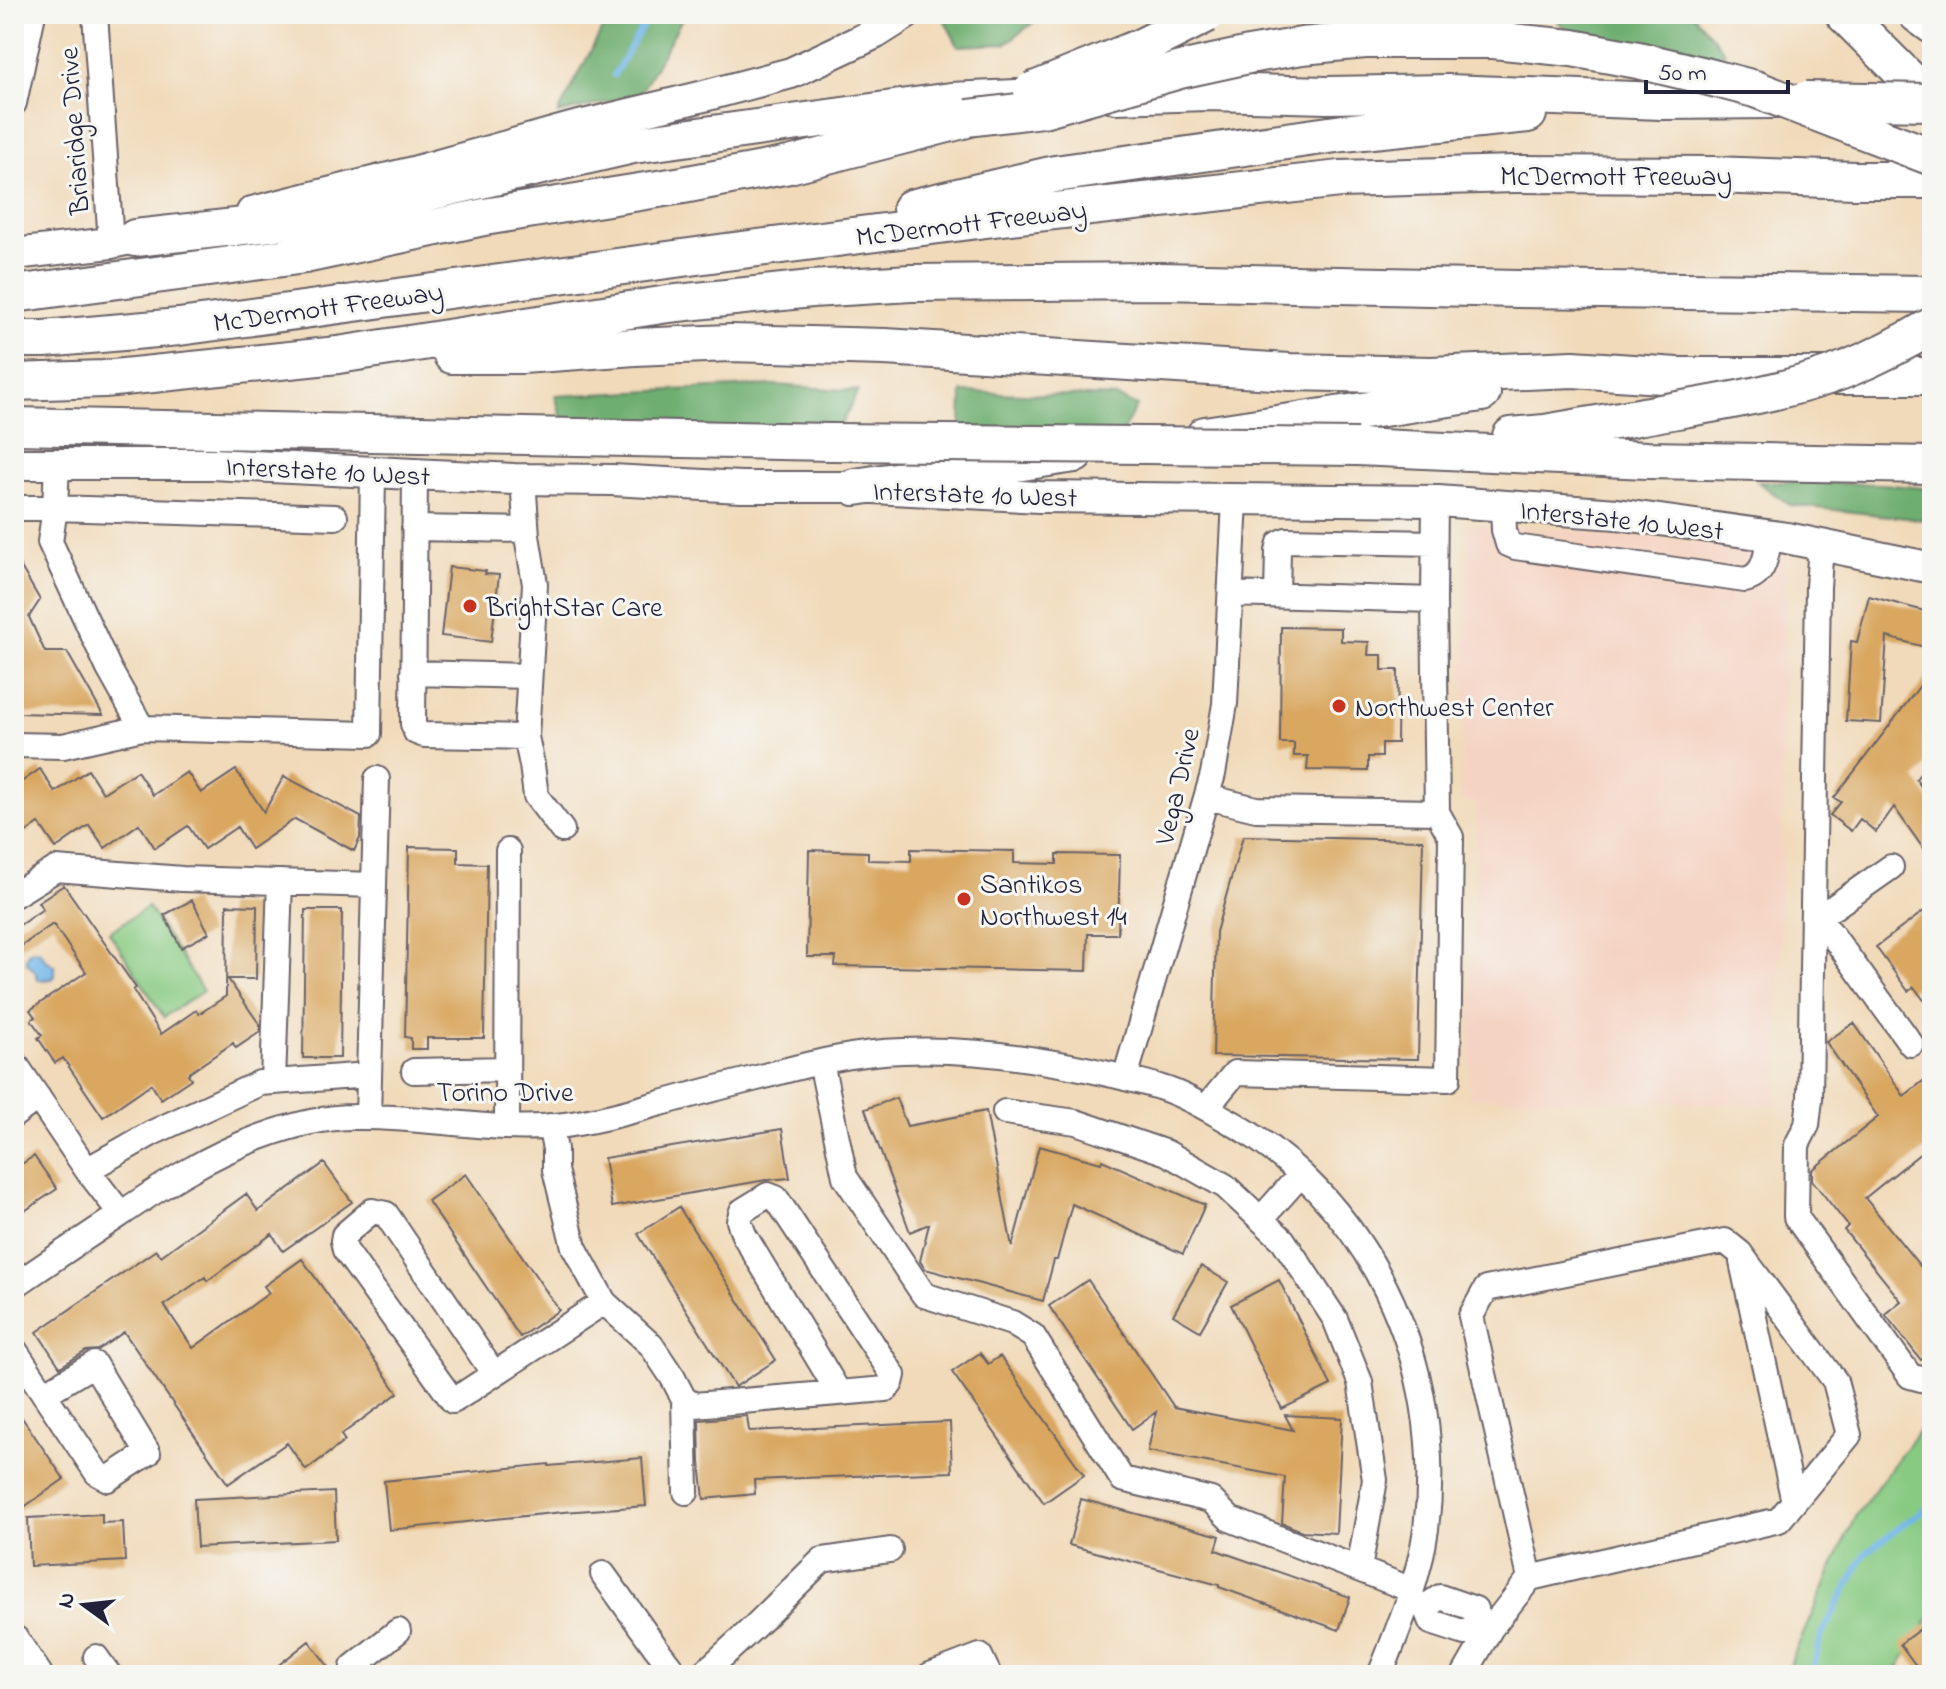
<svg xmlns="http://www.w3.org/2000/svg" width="1946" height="1689" font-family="'Indie Flower',sans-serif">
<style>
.built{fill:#f5d3c2}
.green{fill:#88ca82;stroke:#55765e;stroke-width:2}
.forest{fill:#6eae70;stroke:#486856;stroke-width:2}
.water{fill:#72b6e8;stroke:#4a6c92;stroke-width:2}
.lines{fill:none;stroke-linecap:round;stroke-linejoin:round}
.stream{stroke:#72b6e8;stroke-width:6}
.building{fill:#d9a761}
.minor-casing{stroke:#6a6267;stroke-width:28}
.major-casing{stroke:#6a6267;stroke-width:34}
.highway-casing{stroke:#6a6267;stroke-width:40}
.minor{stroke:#fff;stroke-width:24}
.major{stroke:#fff;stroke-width:30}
.highway{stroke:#fff;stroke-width:36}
.highway-bridge-casing{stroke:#6a6267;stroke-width:40;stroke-linecap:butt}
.highway-bridge{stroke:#fff;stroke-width:36}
.poi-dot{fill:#c8321e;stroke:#f6f6f2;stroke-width:3}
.labels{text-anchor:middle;stroke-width:6;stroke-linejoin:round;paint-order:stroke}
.street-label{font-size:28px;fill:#22223b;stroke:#f6f6f2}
.poi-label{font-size:28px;fill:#22223b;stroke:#f6f6f2;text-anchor:start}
</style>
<rect width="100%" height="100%" fill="#f6f6f2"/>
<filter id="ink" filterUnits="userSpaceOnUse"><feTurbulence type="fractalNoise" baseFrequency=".0125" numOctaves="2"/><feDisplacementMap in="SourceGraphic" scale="16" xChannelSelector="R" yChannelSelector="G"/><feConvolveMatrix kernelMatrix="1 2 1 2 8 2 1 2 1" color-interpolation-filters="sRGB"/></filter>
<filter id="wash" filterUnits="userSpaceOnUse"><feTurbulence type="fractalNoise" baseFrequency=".006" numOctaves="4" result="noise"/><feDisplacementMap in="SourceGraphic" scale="32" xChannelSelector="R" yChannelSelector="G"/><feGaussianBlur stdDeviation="1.8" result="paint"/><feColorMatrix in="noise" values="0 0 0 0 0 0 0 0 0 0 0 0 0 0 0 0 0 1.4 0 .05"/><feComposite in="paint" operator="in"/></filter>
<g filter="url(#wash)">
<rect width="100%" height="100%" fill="#f1daba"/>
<path class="built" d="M1469,525L1609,532L1745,548L1786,550L1778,1105L1469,1098L1477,802L1460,801Z"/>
<path class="green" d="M148,907L203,991L164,1017L109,932Z
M1932,1417V1613L1894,1675H1785L1855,1517L1925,1422Z"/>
<path class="forest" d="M610,14H685L640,94L558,114Z
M953,14H1045L1005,44L958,46L945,21Z
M1282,14H1455L1452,23L1294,32Z
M1550,14H1693L1725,52L1699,64L1573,36Z
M774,385L858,391L838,431H566L555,396Z
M962,392L1117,397L1137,406L1119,437L961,428Z
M1758,482L1884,484L1932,489V521L1790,505Z"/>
<path class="water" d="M33,950L39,951L46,960L55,966V976L52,979L38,980L35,971L26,962C26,956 27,952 33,950Z"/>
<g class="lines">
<path class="stream" d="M614,75L650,14
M1810,1675L1823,1632L1865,1554L1932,1503"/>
</g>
<g id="blocks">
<path class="building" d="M14,555L40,600L29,617L45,652H67L103,715L14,713Z
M449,567L486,571L485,574L499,575L491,642L441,636Z
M1869,596L1932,613V649L1887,637L1881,723L1846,721L1851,641L1857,642Z
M1281,627L1341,628V641L1369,642L1368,655H1382V670H1398L1397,743H1382V757H1368V771L1307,770L1308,756H1294V743H1280Z
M1932,670V758L1916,779L1932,803V861L1894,807L1876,832L1860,819L1851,831L1830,815L1841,802L1834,798Z
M40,769L55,792L88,770L103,793L137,771L153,795L187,772L201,793L236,770L264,812L284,776L361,817L360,838L354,851L295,819L251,849L237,827L204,849L188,826L155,848L139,824L105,848L89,825L56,848L39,823L14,841V787Z
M1243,836L1423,840L1418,1059L1213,1056L1216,932Z
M409,847L458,848V863L487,864L484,1038H427V1049H411V1038L405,1037Z
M911,849L1014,851V863L1057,864V854L1120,855L1118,934H1088L1087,971L835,966L836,957H807L809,850L868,852V860L911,861Z
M64,885L136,988L133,990L161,1034L196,1010L199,1014L226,996L227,905L257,906L256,979H228L260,1025V1032L236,1048L233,1043L188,1074L191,1079L161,1099L151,1084L103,1117L63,1058L55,1063L38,1038L42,1035L31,1020L35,1017L30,1010L86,972L53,924L14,951V929L43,909L38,902Z
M192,900L209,933L181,948L164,915Z
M1932,905V1011L1914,987L1908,991L1876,947Z
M305,910H342L340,1058H303Z
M1854,1023L1904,1096L1932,1074V1144L1865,1198L1932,1281V1352L1921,1360L1885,1314L1901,1301L1844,1230L1848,1226L1812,1180V1170L1878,1117L1826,1042Z
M896,1098L907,1126L986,1111L1012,1247L1039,1146L1101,1163L1102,1160L1205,1205L1183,1254L1072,1204L1057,1260H1054L1043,1301L925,1269L920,1261L929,1224L910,1232L865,1109Z
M782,1129L790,1178L766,1180L612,1207L604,1158Z
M34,1156L57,1189L14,1218V1169Z
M324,1163L352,1202L283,1251L272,1234L207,1281L205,1277L164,1305L193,1348L269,1293L264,1286L302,1259L398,1393L341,1435L345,1441L306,1470L287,1443L228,1484L124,1332L98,1350L86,1351L60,1367L37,1332L156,1250L161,1256L246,1194L258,1211Z
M466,1174L559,1310L520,1337L428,1201Z
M679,1207L776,1360L735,1387L638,1234Z
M1201,1266L1228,1282L1200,1331L1173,1315Z
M1088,1280L1174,1407L1293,1430L1285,1415L1342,1418L1336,1533L1302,1531L1282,1523L1285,1477L1148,1451L1156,1412L1132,1429L1049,1306Z
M1279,1280L1331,1385L1282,1409L1231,1305Z
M980,1353L988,1364L1000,1356L1084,1475L1044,1503L952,1372Z
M14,1406L64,1479L14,1514Z
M747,1416L749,1431L950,1422L952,1472L754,1480L755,1494L704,1499L700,1462L699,1420Z
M642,1458L646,1506L563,1512L389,1530L384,1481L549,1464V1466Z
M334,1492L336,1540L197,1547L194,1499Z
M1081,1499L1220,1536L1216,1550L1350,1597L1339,1630L1219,1587V1585L1069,1545Z
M102,1514V1523L123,1522L125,1561L30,1566L28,1518Z
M1932,1620V1675H1923L1900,1644Z
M309,1641L335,1675H266Z"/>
</g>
</g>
<g filter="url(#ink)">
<use href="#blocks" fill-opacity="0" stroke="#6a6267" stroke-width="2"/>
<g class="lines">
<g class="minor-casing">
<path id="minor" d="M95,14L111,243
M14,103L33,14
M415,474L413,724L416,732L424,735L526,737
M523,479L527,536L535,584L526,737L532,765L536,796L562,830
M1503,506L1504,530L1508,544L1515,547L1745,580C1766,575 1766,554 1770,536
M14,508H55L57,464
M335,517L55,508L50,542L109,669L142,728L369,734L373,472
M414,528L526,530
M1821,545L1818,587L1810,1099L1807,1125L1797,1145L1796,1217L1910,1376L1932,1382
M1277,595L1278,551L1280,543L1286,540L1434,543
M1434,600L1435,501
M413,673L529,676
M14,745L63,746L142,728
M1207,797L1256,809L1437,812L1434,600L1231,594
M1891,867L1834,907L1813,917L1830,932L1911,1044
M14,895L56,869L182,879L374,885L377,779
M14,1062L87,1170
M821,1062L845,1177L924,1295L1012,1323L1033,1336L1122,1479L1211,1500L1230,1519L1412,1590
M414,1071L507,1069
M1125,1078L1213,774L1225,704L1235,500
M273,1082L280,882
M1206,1108L1235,1073L1448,1079L1451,837L1437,812
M1005,1112L1076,1122L1167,1153L1225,1186L1283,1240L1335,1319L1360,1382L1375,1480L1359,1569
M14,1115L38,1097
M368,1117L374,885
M507,1126L508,851
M121,1214L87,1170L152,1133L260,1083L369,1075
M1261,1219L1301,1174
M1742,1262L1794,1502
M14,1286C49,1262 83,1239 118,1216C163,1185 208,1156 260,1137C290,1126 322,1117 354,1117C424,1115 495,1134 565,1125C594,1121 622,1114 650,1106C687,1096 724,1086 761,1077C808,1064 855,1052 903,1051C974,1048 1044,1059 1113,1075C1128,1079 1144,1082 1159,1087C1180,1093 1201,1105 1220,1116C1368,1195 1447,1364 1426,1529C1419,1580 1399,1627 1380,1675
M604,1302L651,1345L673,1378L684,1399L694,1405L886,1389L891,1383L893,1375L776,1198L768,1195L742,1211L739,1221L744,1235L839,1393
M14,1349L97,1473L108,1479L148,1453L94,1364L44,1394
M494,1374L386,1214L372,1211L344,1235L343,1241L345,1250L453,1401L604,1302L574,1247L555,1170V1149L550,1126
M684,1399L686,1492
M603,1574L656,1648L677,1675
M1411,1602L1425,1607L1431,1622L1465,1633L1479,1622
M1425,1607L1440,1597L1475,1609L1479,1622L1491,1628L1530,1578L1471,1316L1486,1289L1725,1241L1740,1253L1835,1381L1849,1435L1779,1520L1530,1578
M96,1657L109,1675
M359,1675L353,1667L398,1631
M702,1675L754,1627L822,1560L890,1550
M930,1675L980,1656L989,1675
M1464,1675L1491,1628"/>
</g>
<g class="major-casing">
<path id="major" d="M252,212L417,171L575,127L704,96L791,73L876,33L906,14
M14,254L111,243L158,233
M14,464H212L514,479L612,480L741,487H855L1039,497L1438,501L1617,514L1787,538L1932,568
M14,1641L37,1675"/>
</g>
<g class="highway-casing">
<path id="highway" d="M1844,14L1932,102
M1917,14L1932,25
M1116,95L1206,92L1327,95L1448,93L1661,101L1775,100
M911,208L1055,174L1343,133L1528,114
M135,238L315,218L633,145L951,101L1016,98
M14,294L305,255L484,217L683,185L789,165L967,119
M14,339H44L179,327L726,252L1002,217L1340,179L1514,174L1713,175L1855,180H1932
M452,355H522L635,347L729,343L885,347L1290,372L1431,375L1573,369L1677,376H1932
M14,382L104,379L338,355L668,304L811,289L911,283L1161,281L1518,289L1932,294
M14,426L831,442
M1205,435L1482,393
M1511,436L1545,433L1632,418
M1357,447L1647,460L1932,465
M855,487L1075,454"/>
</g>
<use href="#minor" class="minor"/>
<use href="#major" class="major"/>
<use href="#highway" class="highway"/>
<g class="highway-bridge-casing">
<path id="highway-bridge" d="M1032,91L1143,46L1207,14
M1806,100L1932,102
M968,118L1043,109L1180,70L1249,55L1302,46L1365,40H1493L1572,48L1638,60L1701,75L1755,89L1932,157
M1632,418C1702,405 1783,395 1849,368C1878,356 1905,342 1932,326
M831,442L1357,447"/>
</g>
<use href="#highway-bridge" class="highway-bridge"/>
</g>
</g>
<g class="poi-dot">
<circle cx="470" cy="606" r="8"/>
<circle cx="1339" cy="706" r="8"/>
<circle cx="964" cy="899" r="8"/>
</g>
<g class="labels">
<g class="street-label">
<text transform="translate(73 131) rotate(-94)" y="10">Briaridge Drive</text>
<text x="1616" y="185">McDermott Freeway</text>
<text transform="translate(971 222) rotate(-7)" y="10">McDermott Freeway</text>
<text transform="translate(328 306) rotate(-8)" y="10">McDermott Freeway</text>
<text transform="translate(328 470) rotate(3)" y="10">Interstate 10 West</text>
<text transform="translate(975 493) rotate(2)" y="10">Interstate 10 West</text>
<text transform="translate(1622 519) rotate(6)" y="10">Interstate 10 West</text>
<text transform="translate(1176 786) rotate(-77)" y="10">Vega Drive</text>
<text x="505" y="1101">Torino Drive</text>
</g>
<g class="poi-label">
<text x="486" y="616">BrightStar Care</text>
<text x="1355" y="716">Northwest Center</text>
<text x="980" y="893">Santikos<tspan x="980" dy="32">Northwest 14</tspan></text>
</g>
</g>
<rect width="1946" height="1689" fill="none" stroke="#f6f6f2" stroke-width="48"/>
<g transform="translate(84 1605) rotate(285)" stroke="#f6f6f2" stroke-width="6" paint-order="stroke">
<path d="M0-6L14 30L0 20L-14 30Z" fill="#22223b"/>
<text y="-12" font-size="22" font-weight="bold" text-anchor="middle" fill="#22223b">N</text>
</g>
<path d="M1646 80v12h142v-12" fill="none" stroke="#22223b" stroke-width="4"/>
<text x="1658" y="80" font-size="24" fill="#22223b" stroke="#f6f6f2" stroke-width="6" paint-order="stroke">50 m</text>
</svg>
